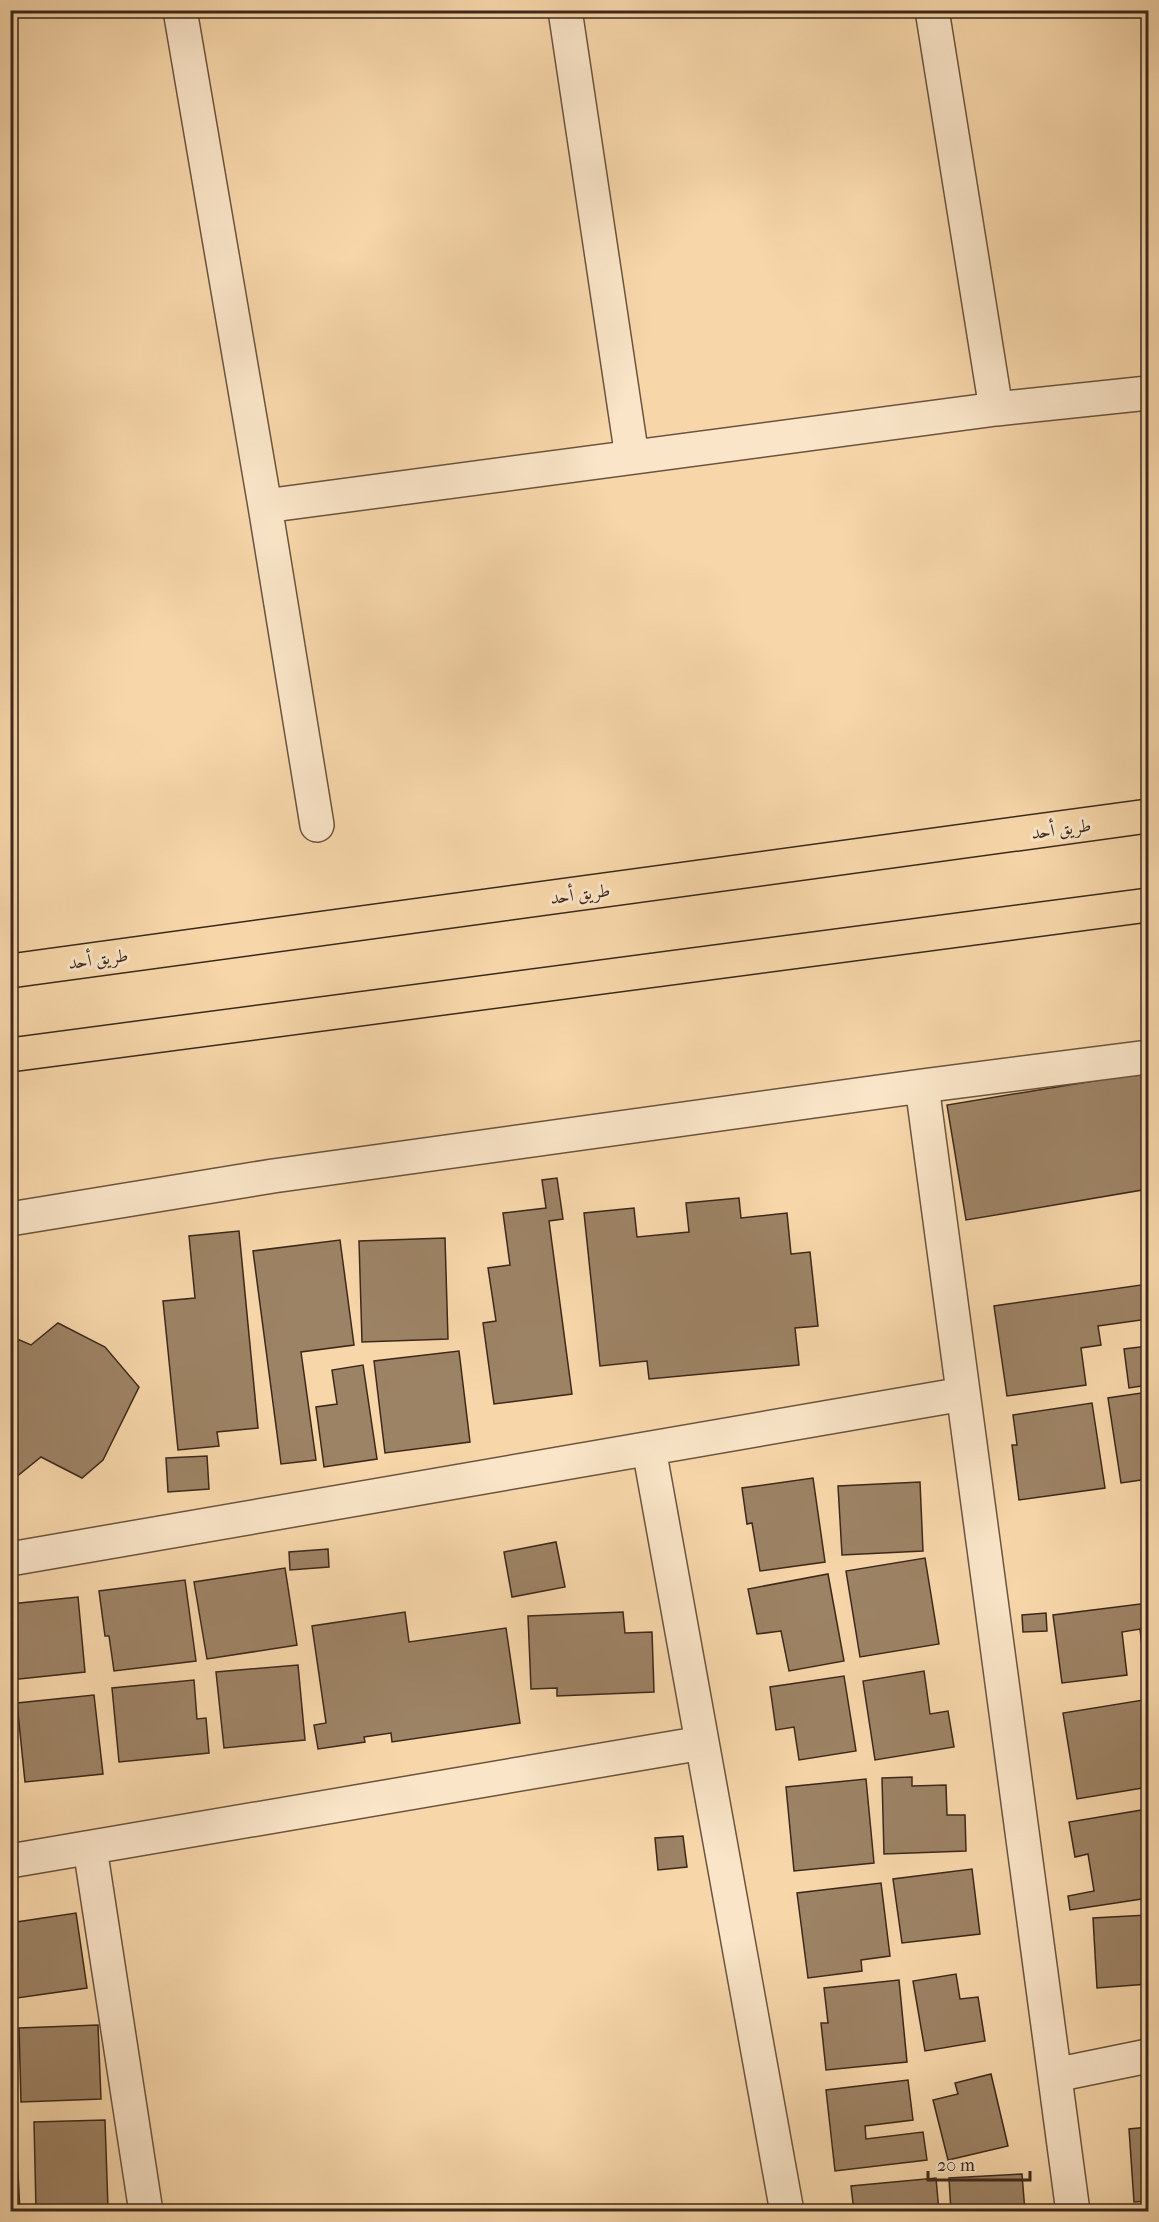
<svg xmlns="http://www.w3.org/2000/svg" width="1159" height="2222" font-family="'IM FELL French Canon',Amiri,serif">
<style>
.building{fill:#9d8365;stroke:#3c281b;stroke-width:1.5}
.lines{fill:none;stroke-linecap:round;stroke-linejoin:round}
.minor-casing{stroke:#6b543f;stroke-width:36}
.major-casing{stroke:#3c281b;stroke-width:36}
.minor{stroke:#fae5c8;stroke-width:33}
.major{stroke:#f7d7aa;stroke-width:33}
.labels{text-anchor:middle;stroke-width:6;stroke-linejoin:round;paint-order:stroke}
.street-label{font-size:18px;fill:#3c281b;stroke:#fae5c8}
</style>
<rect width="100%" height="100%" fill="#f7d7aa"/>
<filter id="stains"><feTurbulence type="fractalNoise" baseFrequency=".00333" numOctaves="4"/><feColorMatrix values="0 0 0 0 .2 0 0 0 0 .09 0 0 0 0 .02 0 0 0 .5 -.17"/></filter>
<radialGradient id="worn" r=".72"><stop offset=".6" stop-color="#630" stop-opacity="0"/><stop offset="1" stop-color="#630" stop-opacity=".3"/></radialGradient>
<path class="building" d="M1148,1072V1189L966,1220L947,1105Z
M557,1178L563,1219L549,1221L572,1394L494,1404L483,1323L496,1321L488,1268L510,1265L503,1213L546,1208L542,1180Z
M739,1198L741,1218L787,1213L791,1254L810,1252L818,1326L795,1328L799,1365L649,1379L647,1361L600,1366L584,1213L634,1208L637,1237L689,1232L686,1203Z
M239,1231L258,1428L217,1432L219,1446L178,1450L163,1301L195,1298L189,1236Z
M445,1238L448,1339L362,1342L359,1241Z
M340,1240L354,1345L301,1352L316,1460L281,1464L253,1251Z
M1148,1284V1324V1319L1098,1326L1101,1345L1081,1348L1086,1385L1007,1396L994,1306Z
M58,1323L105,1347L139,1387L103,1460L82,1478L41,1457L10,1482V1336L31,1345Z
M1148,1346V1385L1129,1388L1124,1349Z
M459,1351L470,1442L385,1453L374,1361Z
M363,1365L377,1459L324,1467L316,1407L337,1404L332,1370Z
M1148,1392V1479L1121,1483L1108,1398Z
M1092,1403L1105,1488L1019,1500L1012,1445H1017L1013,1415Z
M207,1456L209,1489L168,1492L166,1458Z
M813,1478L825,1562L760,1571L752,1523L747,1524L742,1488Z
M920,1482L923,1551L842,1555L838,1486Z
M556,1542L565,1587L512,1597L504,1552Z
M328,1549L329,1567L290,1570L289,1552Z
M925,1558L939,1644L860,1657L846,1571Z
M285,1568L297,1645L207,1659L194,1582Z
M828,1574L844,1661L789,1671L781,1631L757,1634L748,1589Z
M185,1580L196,1661L114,1671L109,1636H105L99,1591Z
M78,1597L85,1672L10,1680V1604Z
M1148,1603V1663H1144L1140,1629L1122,1632L1127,1675L1062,1683L1053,1615Z
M405,1612L409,1642L506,1628L520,1723L392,1742L391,1733L364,1737L365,1742L318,1749L314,1725L326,1723L312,1626Z
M623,1612L625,1633L652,1632L654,1692L557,1696V1688L531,1689L528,1616Z
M1046,1613L1047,1631L1023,1632L1022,1615Z
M298,1665L305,1740L224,1748L216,1672Z
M924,1671L930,1714L948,1711L954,1747L875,1760L863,1681Z
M844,1676L856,1751L799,1760L794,1727L776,1730L770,1687Z
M194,1680L197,1719L206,1718L209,1753L119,1762L112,1688Z
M94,1695L103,1774L25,1782L17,1703Z
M1143,1700L1148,1734V1787L1077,1799L1063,1713Z
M912,1777V1786L946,1785L947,1815H965L966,1851L884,1854L882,1778Z
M866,1779L874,1863L794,1871L786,1787Z
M1148,1809V1898L1070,1910L1068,1896L1094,1891L1088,1854L1075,1857L1069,1822Z
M683,1836L687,1867L658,1870L655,1838Z
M972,1869L980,1934L902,1943L893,1879Z
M881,1883L890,1956L861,1960L862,1971L808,1978L797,1893Z
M76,1913L87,1988L10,1999V1923Z
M1148,1915V1984L1097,1988L1093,1918Z
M956,1974L960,1999L978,1997L985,2041L925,2051L913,1981Z
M899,1980L907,2062L826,2070L821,2023H828L824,1988Z
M98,2025L101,2099L21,2102L19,2028Z
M991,2074L1008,2146L948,2160L933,2100L958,2094L955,2083Z
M908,2080L913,2120L865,2126L866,2139L923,2132L927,2160L835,2171L826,2090Z
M105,2120L108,2208L36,2210L34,2122Z
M1148,2127V2201L1134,2202L1129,2129Z
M10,2134H16L20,2212H10Z
M1022,2174L1025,2212H951L949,2178Z
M936,2178L939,2212H854L851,2186Z"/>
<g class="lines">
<g class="minor-casing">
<path id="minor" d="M180,10L265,506L317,825
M565,10L632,457
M932,10L996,409
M265,506L996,409L1148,393
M922,1086L1073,2212
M10,1219L273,1176L922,1086L1148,1057
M649,1449L787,2212
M10,1559L963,1394
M90,1848L146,2212
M10,1861L702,1743
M1055,2075L1148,2056"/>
</g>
<g class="major-casing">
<path id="major" d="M10,971L1148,816
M10,1055L1148,905"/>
</g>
<use href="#minor" class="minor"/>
<use href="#major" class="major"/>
</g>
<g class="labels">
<g class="street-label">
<text transform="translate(1061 829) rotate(-8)" y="6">طريق أحد</text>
<text transform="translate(580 894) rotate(-8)" y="6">طريق أحد</text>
<text transform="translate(98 959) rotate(-8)" y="6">طريق أحد</text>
</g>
</g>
<rect width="1159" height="2222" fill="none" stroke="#f7d7aa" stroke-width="36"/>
<rect x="12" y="12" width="1135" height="2198" fill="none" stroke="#3c281b" stroke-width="3"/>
<rect x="18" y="18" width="1123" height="2186" fill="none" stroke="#3c281b" stroke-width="1.5"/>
<path d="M928 2171v9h102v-9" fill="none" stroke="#3c281b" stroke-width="3"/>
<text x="937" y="2171" font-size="18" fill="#3c281b" stroke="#fae5c8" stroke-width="4.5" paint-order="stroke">20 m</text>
<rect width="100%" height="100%" filter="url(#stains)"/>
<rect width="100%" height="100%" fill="url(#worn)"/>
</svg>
